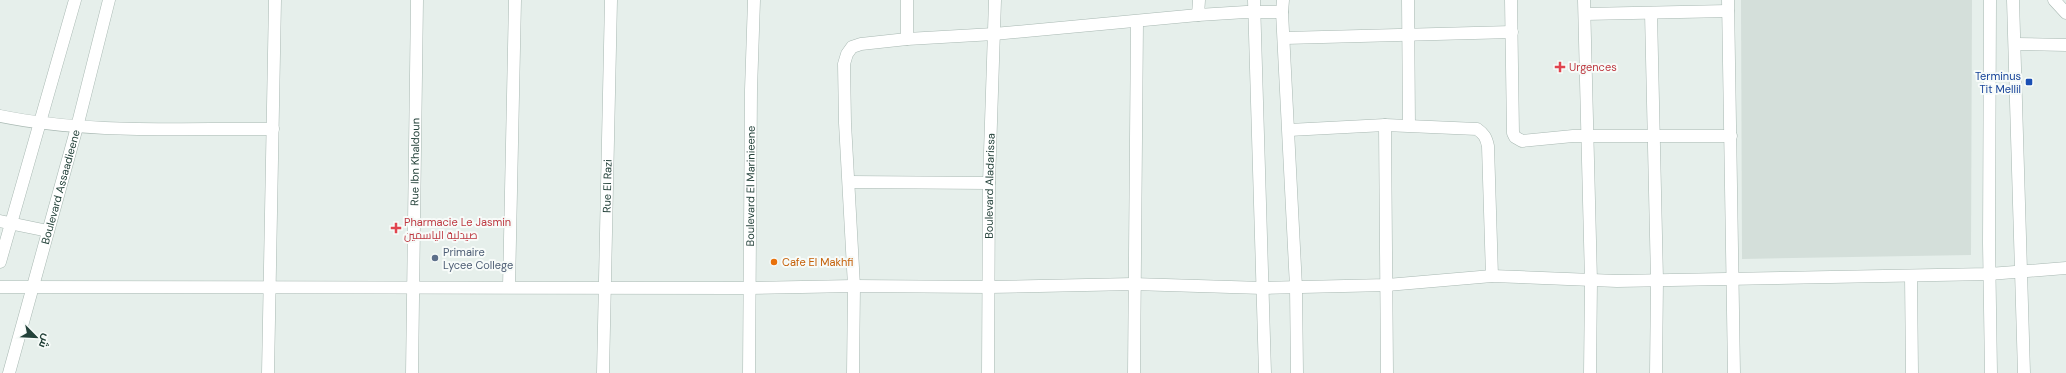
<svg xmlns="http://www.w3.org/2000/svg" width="2066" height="373" font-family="'DM Sans',Cairo,sans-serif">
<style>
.built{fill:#d4dfda}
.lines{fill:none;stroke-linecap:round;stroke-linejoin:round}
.street-casing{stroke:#a8b8b2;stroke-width:13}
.street{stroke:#fff;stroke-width:12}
.health-dot{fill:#e0444e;stroke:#f7fbf9;stroke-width:1.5}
.transit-dot{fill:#1a4fb4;stroke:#f7fbf9;stroke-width:1.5}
.service-dot{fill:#5c6f8a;stroke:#f7fbf9;stroke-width:1.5}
.food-dot{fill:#e8710a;stroke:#f7fbf9;stroke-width:1.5}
.labels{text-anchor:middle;stroke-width:4;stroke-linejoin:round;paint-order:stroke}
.health-label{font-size:11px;fill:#be3a42;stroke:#f7fbf9;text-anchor:start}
.transit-label{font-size:11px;fill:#164399;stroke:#f7fbf9;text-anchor:end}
.street-label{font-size:11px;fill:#24423a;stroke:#f7fbf9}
.service-label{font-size:11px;fill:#4e5e75;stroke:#f7fbf9;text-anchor:start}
.food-label{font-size:11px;fill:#c56008;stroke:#f7fbf9;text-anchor:start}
</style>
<rect width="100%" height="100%" fill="#e6efeb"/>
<path class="built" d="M1741,0H1972L1971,255L1742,259Z"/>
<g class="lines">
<g class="street-casing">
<g id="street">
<path d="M907,0V39"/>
<path d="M1254,0L1265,373"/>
<path d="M1283,0L1282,12L1296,287L1297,373"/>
<path d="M1408,0L1409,125"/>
<path d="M1511,0L1513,133L1515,137L1522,141L1573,136H1731"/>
<path d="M1584,0L1591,281L1590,373"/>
<path d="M1728,0L1734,373"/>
<path d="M1990,0L1989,243L1991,373"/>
<path d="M2013,0L2024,373"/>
<path d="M2054,0L2066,13"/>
<path d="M1651,13L1657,280L1656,373"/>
<path d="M1585,14L1728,11"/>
<path d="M1198,15L1199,0"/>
<path d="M1285,38L1512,32"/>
<path d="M2016,44L2066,45"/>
<path d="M0,116C89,134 182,128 273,129"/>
<path d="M1385,125L1387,373"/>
<path d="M1289,130L1385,125L1477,129C1484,134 1486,137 1488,146L1492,276"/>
<path d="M849,182L989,183"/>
<path d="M0,221L48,231"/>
<path d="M0,262L75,0"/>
<path d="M1911,276L1912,373"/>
<path d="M0,287L748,288L854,286L989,287L1133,284L1263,288L1387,285L1492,276L1617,281L1989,274L2066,268"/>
<path d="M509,287L515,0"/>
<path id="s1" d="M9,373L77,127L109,0"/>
<path d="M268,373L275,0"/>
<path id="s2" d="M412,373L417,0"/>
<path id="s3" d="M603,373L611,0"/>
<path id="s4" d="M749,373L751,90L754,0"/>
<path d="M853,373L854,286L845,123L844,64L847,54L852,47L861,44L907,39L994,34L1198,15L1246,12H1282"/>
<path id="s5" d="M988,373L989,183L995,0"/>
<path d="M1134,373L1137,22"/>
</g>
</g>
<use href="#street" class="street"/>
</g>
<g class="health-dot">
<path d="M1558 61h4v4h4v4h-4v4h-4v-4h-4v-4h4z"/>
<path d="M394 222h4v4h4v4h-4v4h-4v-4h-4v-4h4z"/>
</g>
<rect class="transit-dot" x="2025" y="78" width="8" height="8" rx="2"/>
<circle class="service-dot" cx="435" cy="258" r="4"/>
<circle class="food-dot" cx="774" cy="262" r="4"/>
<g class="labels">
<g class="health-label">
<text x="1569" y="71">Urgences</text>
<text x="404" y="226">Pharmacie Le Jasmin<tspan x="404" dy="13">صيدلية الياسمين</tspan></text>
</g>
<g class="transit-label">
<text x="2021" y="80">Terminus<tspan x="2021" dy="13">Tit Mellil</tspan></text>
</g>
<g class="street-label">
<text dy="4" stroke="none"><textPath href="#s2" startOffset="211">Rue Ibn Khaldoun</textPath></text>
<text dy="4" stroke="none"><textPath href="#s4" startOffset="187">Boulevard El Marinieene</textPath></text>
<text dy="4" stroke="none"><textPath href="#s5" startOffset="187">Boulevard Aladarissa</textPath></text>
<text dy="4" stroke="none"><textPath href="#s1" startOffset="193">Boulevard Assaadieene</textPath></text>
<text dy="4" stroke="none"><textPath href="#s3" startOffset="187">Rue El Razi</textPath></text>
</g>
<g class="service-label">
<text x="443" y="256">Primaire<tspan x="443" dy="13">Lycee College</tspan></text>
</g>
<g class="food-label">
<text x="782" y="266">Cafe El Makhfi</text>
</g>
</g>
<g transform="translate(36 337) rotate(114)" stroke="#f7fbf9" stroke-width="3" paint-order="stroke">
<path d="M0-3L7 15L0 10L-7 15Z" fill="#24423a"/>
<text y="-6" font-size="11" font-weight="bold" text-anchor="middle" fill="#24423a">ش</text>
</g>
</svg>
